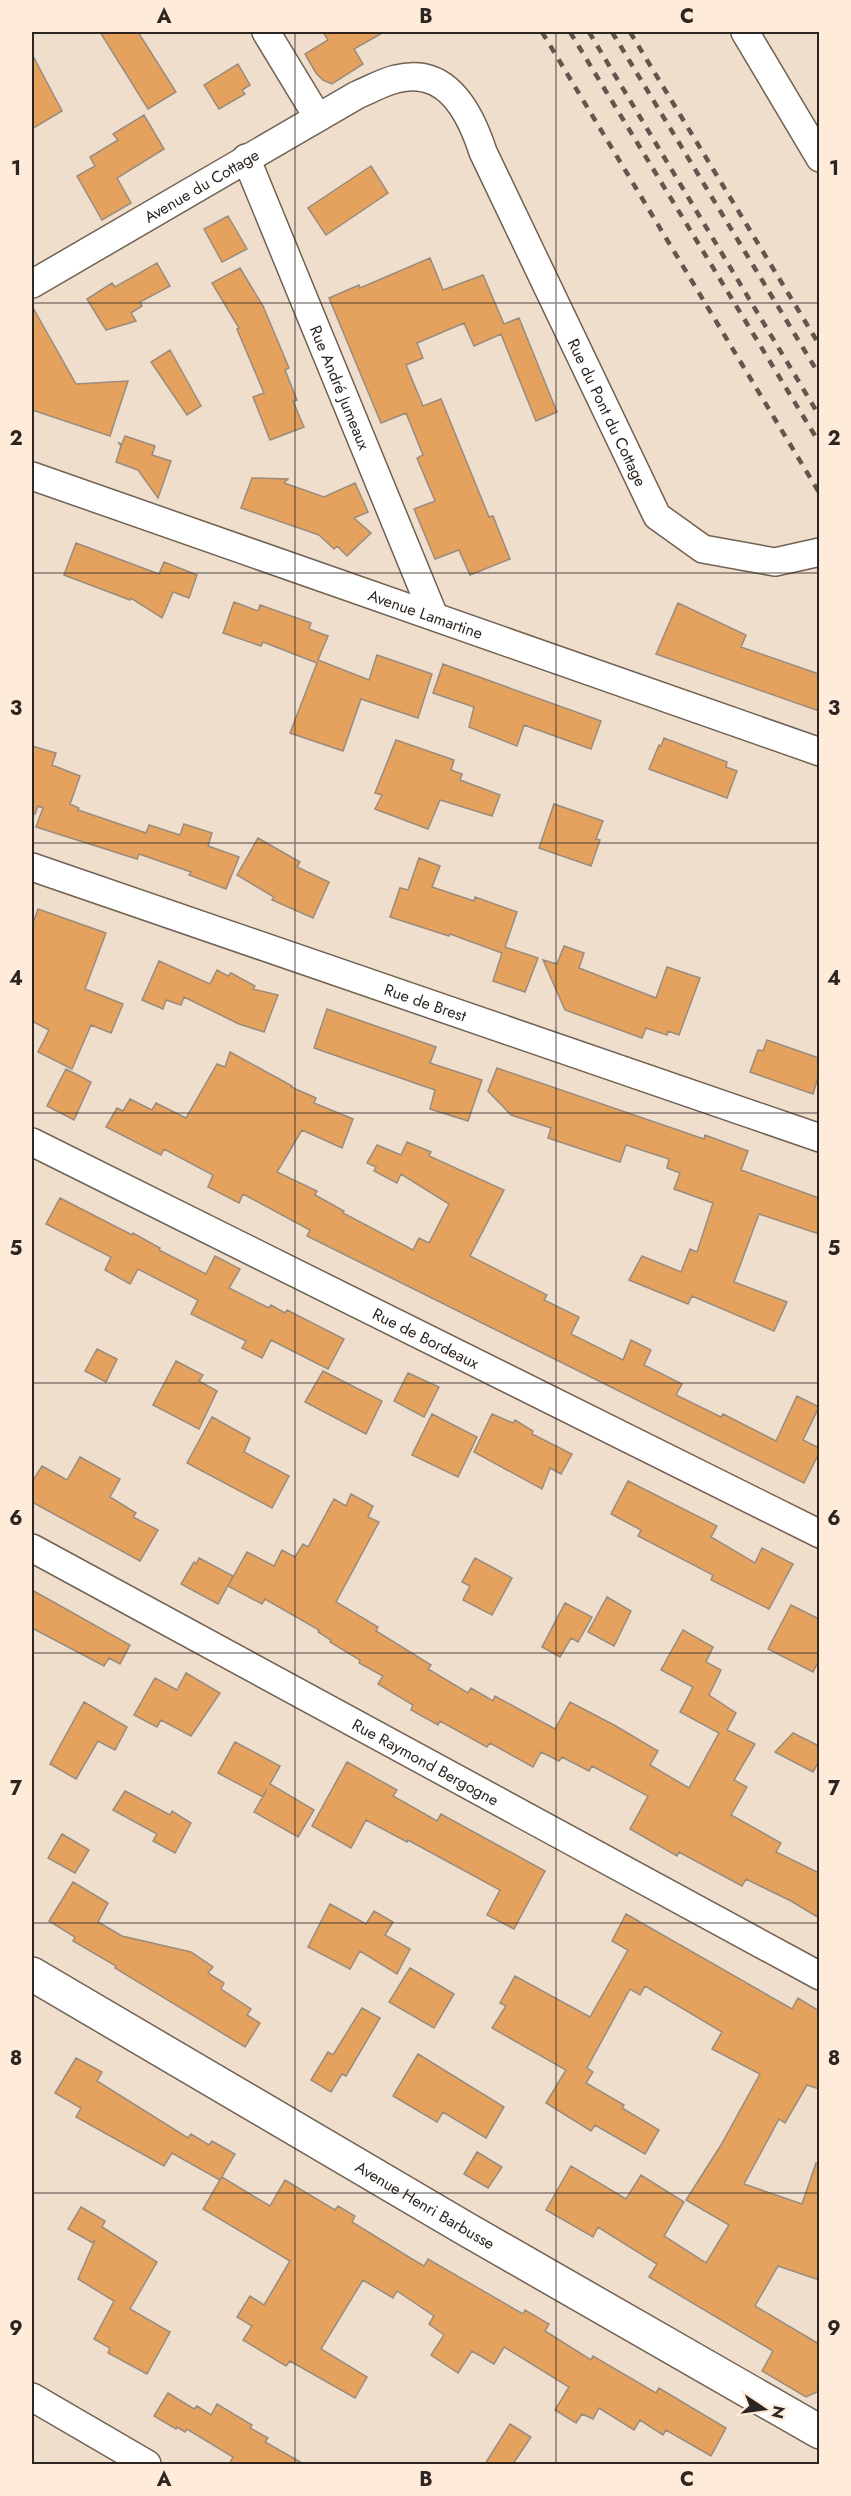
<svg xmlns="http://www.w3.org/2000/svg" width="851" height="2496" font-family="Jost,sans-serif">
<style>
.building{fill:#e5a25e;stroke:#9b8b7b;stroke-width:1.5}
.lines{fill:none;stroke-linecap:round;stroke-linejoin:round}
.minor-casing{stroke:#706152;stroke-width:30}
.tertiary-casing{stroke:#706152;stroke-width:36}
.minor{stroke:#fff;stroke-width:27}
.tertiary{stroke:#fff;stroke-width:33}
.rail{stroke:#61574e;stroke-width:4.5;stroke-dasharray:8 8;stroke-linecap:butt}
.grid{fill:none;stroke:#2d2620;stroke-width:1.5;stroke-opacity:0.55}
.labels{text-anchor:middle;stroke-width:6;stroke-linejoin:round;paint-order:stroke}
.street-label{font-size:16px;fill:#2d2620;stroke:#feebda}
.neatline{fill:none;stroke:#2d2620;stroke-width:2}
.grid-label{font-size:20px;text-anchor:middle;font-weight:bold;fill:#2d2620}
</style>
<rect width="100%" height="100%" fill="#f0decd"/>
<path class="building" d="M100,32H138L176,92L148,109Z
M323,32H384L354,49L363,64L332,84L323,80L316,73L305,54L328,40Z
M32,54L62,111L32,129Z
M238,64L250,85L242,90L245,94L219,109L204,85Z
M144,115L164,149L117,178L131,203L102,220L77,176L95,166L90,157L118,140L113,134Z
M371,166L388,193L326,235L308,208Z
M228,216L247,249L222,262L204,229Z
M430,258L443,290L483,275L504,324L519,318L557,412L536,421L501,334L474,346L464,323L417,343L423,358L406,365L423,406L441,399L489,517L493,516L510,559L470,575L459,550L435,559L414,509L435,501L417,458L423,455L406,413L381,423L329,298L359,285L360,288Z
M157,263L170,286L140,302L142,306L131,313L136,321L106,330L87,299L112,283L115,287Z
M240,268L263,306L289,368L285,370L297,400L293,401L304,427L270,440L253,397L264,393L237,329L239,328L212,283Z
M32,306L76,384L128,381L110,436L32,410Z
M170,350L201,406L187,415L151,362Z
M125,436L155,446L152,455L171,461L158,498L138,470L116,462L121,446L119,443L122,444Z
M252,478L288,479L284,483L324,497L355,483L368,512L354,518L371,533L347,556L337,546L334,549L319,535L241,508Z
M76,543L159,574L164,562L197,575L189,598L173,592L162,618L131,598L130,600L64,575Z
M234,602L258,611L260,605L311,623L309,629L328,636L318,660L369,680L377,655L432,674L418,718L361,699L343,751L290,733L317,663L263,642L261,646L223,633Z
M678,603L746,635L741,647L819,674V711L656,654Z
M443,664L601,721L591,749L524,725L517,746L469,727L474,707L433,693Z
M664,738L727,762L726,767L737,771L727,798L649,769L659,745L661,746Z
M396,740L454,760L451,770L462,774L460,780L500,795L492,816L440,800L428,829L375,809L382,795L375,793Z
M32,746L56,753L52,765L80,776L70,804L79,808L78,810L146,833L149,825L180,835L184,824L212,833L208,846L239,857L226,889L189,875L191,872L139,854L137,859L36,827L43,808L38,806L35,814L32,813Z
M554,804L603,821L596,839L600,840L591,866L539,848Z
M258,838L300,862L297,867L329,882L313,918L272,900L274,897L237,875Z
M419,858L440,866L432,887L474,901L475,897L517,912L505,947L538,958L525,992L493,981L502,953L450,934L449,936L390,917L400,888L408,890Z
M38,909L106,933L85,989L123,1004L111,1033L91,1025L72,1069L38,1052L49,1030L32,1021V926Z
M564,946L584,953L579,968L656,998L667,967L700,978L679,1035L668,1031L667,1035L646,1028L642,1038L565,1010L543,960L557,964Z
M159,961L210,984L217,970L228,976L231,973L255,986L253,989L278,995L264,1032L239,1024L184,997L181,1005L166,1000L163,1009L142,1000Z
M327,1009L436,1047L430,1063L482,1080L468,1121L430,1109L435,1090L314,1048Z
M767,1040L819,1058V1074L813,1094L750,1072L758,1050L763,1051Z
M230,1052L292,1086L291,1087L316,1098L314,1103L353,1119L342,1148L302,1130L277,1172L317,1191L315,1195L344,1211L343,1213L413,1250L419,1238L429,1243L449,1204L401,1174L397,1183L374,1171L376,1167L367,1163L377,1145L401,1155L407,1142L431,1152L429,1156L504,1190L470,1256L547,1295L544,1300L579,1317L571,1334L623,1360L631,1340L651,1350L644,1365L682,1384L676,1395L721,1417L723,1414L776,1441L797,1396L819,1407L803,1440L819,1448V1453L804,1483L307,1236L310,1230L243,1194L239,1203L208,1187L213,1175L164,1149L161,1155L106,1127L117,1108L123,1111L130,1099L152,1110L156,1103L186,1118L217,1064L225,1067Z
M497,1068L704,1139L705,1135L748,1151L741,1170L819,1198V1234L759,1214L734,1282L787,1302L774,1331L692,1296L688,1304L629,1280L642,1256L681,1272L690,1249L697,1252L713,1203L674,1189L680,1173L667,1168L669,1159L626,1145L620,1162L548,1138L551,1128L511,1115L488,1091Z
M66,1069L91,1082L74,1120L47,1106Z
M60,1198L132,1235L133,1233L160,1248L159,1250L206,1274L215,1256L240,1269L229,1288L269,1308L271,1305L285,1313L287,1310L344,1339L328,1369L271,1340L262,1358L242,1348L246,1341L191,1314L198,1300L138,1269L130,1284L105,1270L111,1257L46,1224Z
M97,1349L117,1359L106,1382L85,1371Z
M176,1361L203,1375L199,1381L217,1391L199,1429L153,1405Z
M323,1371L382,1401L366,1434L305,1402Z
M408,1373L439,1387L424,1417L394,1401Z
M432,1414L477,1437L458,1477L412,1455Z
M492,1414L513,1423L515,1420L533,1431L532,1434L572,1454L561,1474L550,1468L542,1489L474,1452Z
M212,1417L250,1438L244,1452L289,1476L272,1508L187,1463Z
M80,1457L120,1479L110,1497L136,1513L133,1517L158,1530L140,1561L32,1502V1482L42,1466L67,1480Z
M628,1481L717,1526L711,1537L755,1563L762,1548L793,1564L769,1609L711,1580L713,1575L638,1536L641,1530L611,1514Z
M351,1494L373,1506L368,1517L379,1522L336,1602L378,1627L376,1631L431,1665L428,1669L468,1693L471,1688L493,1701L495,1696L555,1729L570,1702L614,1725L658,1751L650,1765L689,1788L719,1733L680,1712L693,1687L661,1670L683,1630L713,1647L706,1662L721,1670L709,1695L736,1713L727,1730L755,1744L734,1780L747,1787L731,1815L781,1843L776,1852L819,1873V1918L791,1901L746,1879L742,1886L679,1852L677,1856L630,1829L648,1796L592,1766L589,1771L562,1757L559,1761L541,1752L533,1767L490,1743L487,1747L440,1721L438,1725L411,1710L413,1705L378,1684L383,1676L359,1663L360,1660L330,1642L331,1640L318,1632L319,1630L265,1599L262,1604L228,1586L247,1552L274,1566L282,1550L295,1557L303,1544L308,1547L334,1499L346,1506Z
M199,1558L233,1576L218,1604L181,1584L194,1562L196,1564Z
M475,1558L512,1578L492,1615L463,1600L470,1586L462,1582Z
M32,1590L130,1645L120,1664L109,1658L104,1666L32,1628Z
M607,1597L631,1611L614,1646L588,1632Z
M565,1603L592,1617L578,1642L571,1638L560,1657L542,1647Z
M791,1605L819,1619V1660L813,1672L768,1649Z
M186,1673L220,1693L191,1736L161,1720L157,1727L134,1715L155,1678L177,1690Z
M84,1702L127,1727L115,1750L98,1741L76,1779L50,1764Z
M793,1733L819,1746V1761L813,1772L775,1752Z
M235,1742L280,1766L270,1784L314,1810L298,1837L254,1812L267,1789L263,1797L218,1773Z
M347,1762L397,1790L393,1796L437,1821L441,1814L545,1871L514,1929L487,1915L500,1890L408,1840L407,1842L366,1820L351,1848L312,1826Z
M125,1791L170,1815L172,1811L191,1823L175,1853L153,1841L157,1834L113,1810Z
M62,1834L89,1850L75,1873L48,1858Z
M73,1882L108,1903L98,1922L122,1936L191,1952L213,1967L208,1973L224,1983L221,1989L251,2009L247,2015L260,2023L245,2047L115,1968L116,1966L73,1941L75,1937L49,1921Z
M330,1904L366,1924L374,1911L393,1922L385,1935L410,1949L397,1974L360,1951L350,1969L308,1947Z
M626,1914L792,2009L798,1998L819,2011V2089L807,2085L785,2123L779,2119L744,2184L802,2204L816,2163L819,2164V2280L778,2266L755,2306L819,2344V2391L806,2397L762,2371L773,2351L649,2277L657,2264L598,2227L593,2237L546,2210L571,2166L626,2199L641,2175L684,2202L664,2236L706,2263L729,2225L686,2200L721,2145L760,2074L712,2049L722,2032L645,1986L640,1995L630,1989L587,2068L593,2072L586,2083L624,2105L622,2108L659,2130L645,2154L595,2125L591,2131L546,2103L566,2070L492,2028L506,2006L500,2003L515,1976L590,2017L628,1950L612,1941Z
M410,1968L454,1994L434,2028L389,2002Z
M362,2008L380,2018L346,2076L342,2074L331,2092L311,2080L328,2052L333,2055Z
M418,2054L504,2107L486,2138L443,2112L437,2122L393,2096Z
M76,2058L102,2072L97,2081L188,2138L191,2134L209,2145L212,2141L235,2154L220,2180L222,2177L270,2206L285,2180L335,2210L338,2206L355,2216L352,2222L412,2259L424,2266L428,2259L523,2314L525,2310L549,2324L545,2331L591,2360L593,2356L656,2393L659,2388L726,2428L711,2456L666,2430L663,2435L640,2420L634,2430L599,2408L593,2419L582,2414L576,2423L555,2410L569,2387L504,2347L494,2364L472,2351L458,2373L431,2355L444,2335L429,2324L434,2316L397,2291L393,2298L363,2280L321,2349L367,2377L355,2398L290,2361L286,2366L243,2340L252,2326L237,2317L250,2296L264,2305L290,2261L203,2209L220,2180L172,2153L164,2166L76,2117L81,2108L55,2093Z
M477,2152L502,2167L488,2188L464,2174Z
M81,2207L105,2221L102,2227L157,2262L130,2309L170,2332L147,2374L108,2353L110,2348L94,2339L114,2301L78,2279L95,2240L93,2243L68,2229Z
M168,2393L194,2409L197,2406L211,2415L217,2404L252,2425L250,2428L268,2438L265,2442L304,2464H229L233,2457L187,2429L185,2432L177,2427L176,2429L154,2416Z
M510,2424L531,2437L513,2464H485Z"/>
<g class="lines">
<g class="minor-casing">
<g id="minor">
<path d="M266,32L317,116"/>
<path d="M745,32L820,158"/>
<path id="s1" d="M246,158L434,616"/>
<path id="s2" d="M32,284L357,95C369,90 383,82 396,79C447,66 470,112 483,152L657,516L703,549L775,562L820,552"/>
<path id="s3" d="M32,476L820,752"/>
<path id="s4" d="M32,867L820,1138"/>
<path id="s5" d="M32,1142L820,1534"/>
<path id="s6" d="M32,1548L820,1976"/>
<path d="M32,2397L147,2464"/>
</g>
</g>
<g class="tertiary-casing">
<g id="tertiary">
<path id="s7" d="M32,1974L466,2229L820,2432"/>
</g>
</g>
<use href="#minor" class="minor"/>
<use href="#tertiary" class="tertiary"/>
<path class="rail" d="M542,32L820,494
M570,32L820,444
M589,32L820,417
M612,32L820,376
M630,32L820,346"/>
</g>
<path class="grid" d="M295,32V2464M556,32V2464M32,303H820M32,573H820M32,843H820M32,1113H820M32,1383H820M32,1653H820M32,1923H820M32,2193H820"/>
<g class="labels">
<g class="street-label">
<text dy="6" stroke="none"><textPath href="#s2" startOffset="196">Avenue du Cottage</textPath></text>
<text dy="6" stroke="none"><textPath href="#s1" startOffset="248">Rue André Jumeaux</textPath></text>
<text dy="6" stroke="none"><textPath href="#s2" startOffset="834">Rue du Pont du Cottage</textPath></text>
<text dy="6" stroke="none"><textPath href="#s3" startOffset="417">Avenue Lamartine</textPath></text>
<text dy="6" stroke="none"><textPath href="#s4" startOffset="416">Rue de Brest</textPath></text>
<text dy="6" stroke="none"><textPath href="#s5" startOffset="440">Rue de Bordeaux</textPath></text>
<text dy="6" stroke="none"><textPath href="#s6" startOffset="448">Rue Raymond Bergogne</textPath></text>
<text dy="6" stroke="none"><textPath href="#s7" startOffset="456">Avenue Henri Barbusse</textPath></text>
</g>
</g>
<rect width="851" height="2496" fill="none" stroke="#feebda" stroke-width="66"/>
<g transform="translate(764 2409) rotate(103)" stroke="#feebda" stroke-width="4.5" paint-order="stroke">
<path d="M0-4.5L10 22L0 15L-10 22Z" fill="#2d2620"/>
<text y="-9" font-size="16" font-weight="bold" text-anchor="middle" fill="#2d2620">N</text>
</g>
<rect x="33" y="33" width="785" height="2430" class="neatline"/>
<g class="grid-label">
<text x="164" y="23">A</text>
<text x="426" y="23">B</text>
<text x="687" y="23">C</text>
<text x="16" y="175">1</text>
<text x="834" y="175">1</text>
<text x="16" y="445">2</text>
<text x="834" y="445">2</text>
<text x="16" y="715">3</text>
<text x="834" y="715">3</text>
<text x="16" y="985">4</text>
<text x="834" y="985">4</text>
<text x="16" y="1255">5</text>
<text x="834" y="1255">5</text>
<text x="16" y="1525">6</text>
<text x="834" y="1525">6</text>
<text x="16" y="1795">7</text>
<text x="834" y="1795">7</text>
<text x="16" y="2065">8</text>
<text x="834" y="2065">8</text>
<text x="16" y="2335">9</text>
<text x="834" y="2335">9</text>
<text x="164" y="2486">A</text>
<text x="426" y="2486">B</text>
<text x="687" y="2486">C</text>
</g>
</svg>
